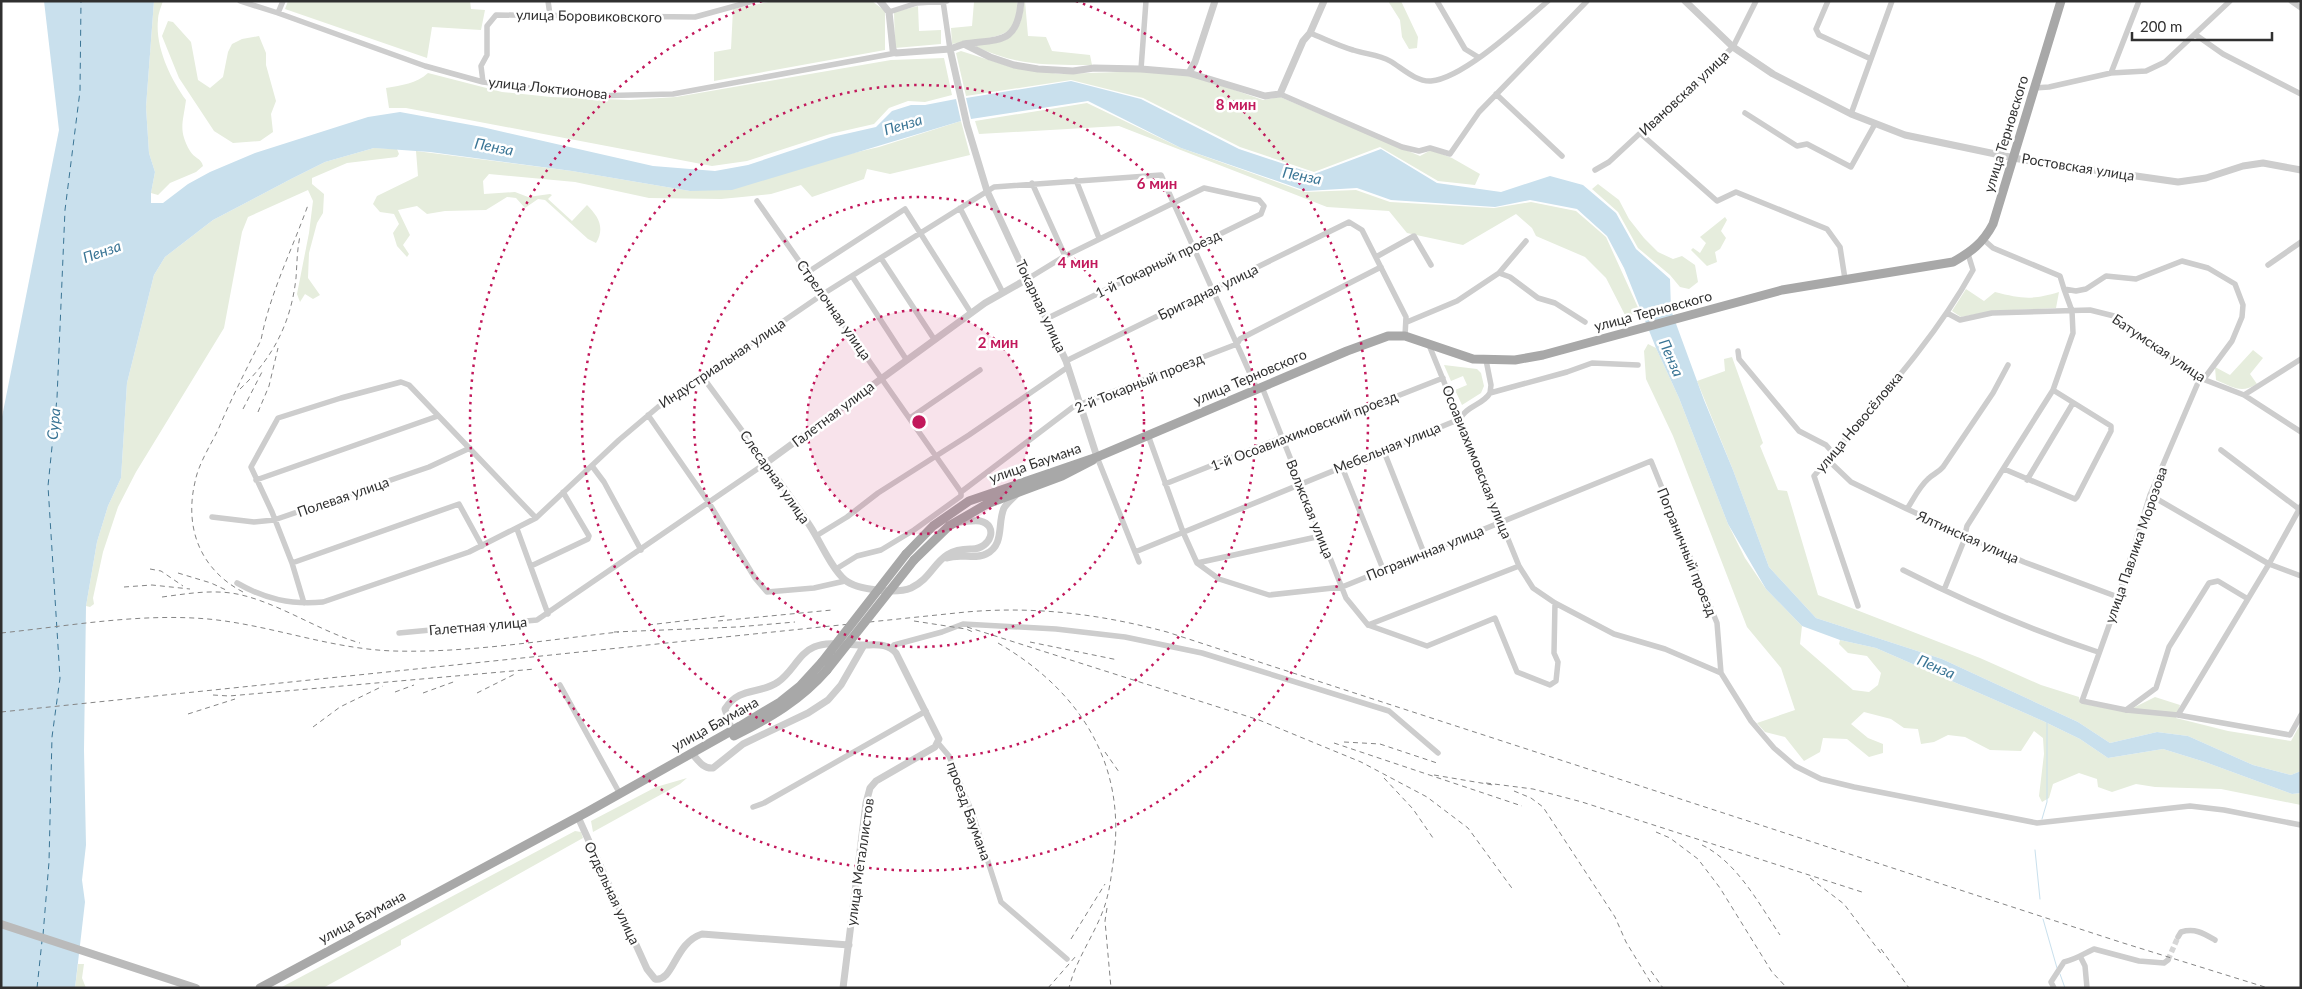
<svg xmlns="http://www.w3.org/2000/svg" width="2302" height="989" font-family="Lato,sans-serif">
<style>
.green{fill:#e6eddd}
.water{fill:#c9e0ed}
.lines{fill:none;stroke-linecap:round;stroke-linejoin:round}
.stream{stroke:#c9e0ed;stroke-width:1}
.ferry{stroke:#3a7595;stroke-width:1;stroke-dasharray:6 5;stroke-linecap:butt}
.minor-tunnel{stroke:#d6d6d6;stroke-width:5.5;stroke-dasharray:5.5 3;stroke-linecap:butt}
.minor{stroke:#cdcdcd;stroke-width:5.5}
.tertiary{stroke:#cdcdcd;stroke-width:7}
.secondary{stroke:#bababa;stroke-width:8}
.primary{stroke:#a8a8a8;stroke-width:9}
.rail{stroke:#858585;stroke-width:1;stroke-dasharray:5 4;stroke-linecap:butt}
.primary-bridge{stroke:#a8a8a8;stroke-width:9}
.ring{fill:none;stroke:#c2185b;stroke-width:2.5;stroke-dasharray:2.5 5}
.labels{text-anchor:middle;stroke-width:5;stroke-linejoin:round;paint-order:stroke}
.street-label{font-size:14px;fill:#303030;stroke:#fff}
.water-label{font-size:15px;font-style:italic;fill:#3a7595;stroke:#fff}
.centre{fill:#c2185b;stroke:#fff;stroke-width:2.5}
.ring-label{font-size:15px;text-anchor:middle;font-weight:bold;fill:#c2185b;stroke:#fff;stroke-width:5;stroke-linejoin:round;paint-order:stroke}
</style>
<rect width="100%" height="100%" fill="#fff"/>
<path class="green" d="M154,1H163C161,7 158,14 158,20C155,47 171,80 186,100C183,123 178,130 190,151C194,158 201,158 203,166L196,172L170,183L158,195L151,193L155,172L149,153L146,107Z
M288,1H470L471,9L485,10L481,30L432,27L427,58L285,9Z
M774,1H872L885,11V50L714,81V52L731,49L733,9Z
M1017,1C1017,10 1017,20 1011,28C1003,39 966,41 952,44L951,28L972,26L974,2Z
M1025,1L1028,36L1046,37L1052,51L1090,55L1092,65C1045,65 1016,66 973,45C995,43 1013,45 1021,20C1023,14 1023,7 1025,1Z
M1388,1H1401L1418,37L1417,48L1409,49L1402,37L1400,20Z
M918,6L919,31L941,30V44L895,48L894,12Z
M168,21L173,22L191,42L198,80L210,88L223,77L228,52L232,44L242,39L259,36L266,53V65L276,101L271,114L273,132L260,141L233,143L214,131L179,78L162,36Z
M961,51L1014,68L1060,74L1148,71L1197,77L1263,100L1280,97L1420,156L1431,150L1452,158L1480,174L1475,185L1438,181L1380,147L1314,172L1240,147L1143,98L1071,80L966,96L956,53Z
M944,58L952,95L925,102L908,101L889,108L874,124L830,134L747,161L712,166L406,108H389L386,88C402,85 416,84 428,73L502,92L551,97L630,100L676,97L891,60Z
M1087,103L1181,148L1305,192L1356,190L1390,202L1494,208L1531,202L1576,211L1606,237L1641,314L1625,315L1606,278L1585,257L1536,236L1532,228L1516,214L1463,245L1407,233L1389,211L1327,207L1119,126L979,134L975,121Z
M961,121L970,155L890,174L867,169L864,179L812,197L801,185L771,194L742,197L721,199L649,198L575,182L489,174L483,181L484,194L515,192L528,197L550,194L552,195L548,199L572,221L587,205C599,217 605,228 596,243L588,239L545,200L538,199L525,208L516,198L507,197L486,210L445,211L427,214L417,206L398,210L410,235L403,245L409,254L407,257L397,246L393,233L399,224L394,214L380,212L373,204L377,196L418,176L416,151L572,171L690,191L879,147Z
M374,148L397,149L399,154L397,157L347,163L312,178V184L324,194L323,213L317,223L309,253L308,278L320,295L313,299L305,294L300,302L297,294L309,233L313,201L308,190L248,217L242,232L224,328L136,472L118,507L103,552L93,598L94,604L90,607L86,606L97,542L108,506L121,478L127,383L154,275L165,257L213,220L291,179L325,162Z
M1598,184L1619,200L1629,219L1644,238L1658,252L1673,259L1682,256L1695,265L1698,282L1689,289L1680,287L1670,275L1638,248L1618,212L1592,189Z
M1725,217L1727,220L1721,231L1726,238L1720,249L1715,252L1717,262L1707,266L1691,250L1693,248L1700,253L1706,243L1700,237Z
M1966,289L1984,301L1995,292C2022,299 2033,300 2059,292L2056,308L1992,311L1961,317L1952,311Z
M1648,344L1656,348L1679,398L1728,524L1745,558L1766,589L1802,626L1800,644L1853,690L1869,692L1878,685L1881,673L1867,656L1848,653L1839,644L1840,640L1876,648L2043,721L2080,739L2108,758L2163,749L2205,762L2292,794L2301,793V805L2221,789L2155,787L2136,784L2112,792L2098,787L2097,779L2079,773L2053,784L2049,798L2042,802L2039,796L2044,754L2043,738L2034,731L2021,751L1990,750L1965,737L1948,735L1934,742L1921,744L1918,729L1904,728L1891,719L1864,712L1851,724L1868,738L1883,744V753L1869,757L1847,739L1823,738L1820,752L1804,761L1785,737L1765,732L1757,723L1795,710L1781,668L1747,627L1673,436L1646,379L1644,351Z
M2253,350L2263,358L2250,374L2257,384C2241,394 2233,387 2216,380L2215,367L2230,375Z
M1732,357L1763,443L1760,446L1778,490L1787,491L1818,595L1980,658L2041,685L2079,697L2080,703L2125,712L2155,697L2180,705L2176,718L2228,731L2291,741L2301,723V771L2291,775L2253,765L2188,736L2157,732L2110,743L2078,722L1942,659L1816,618L1769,567L1733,470L1697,381L1725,371L1724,359Z
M1444,365L1477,369L1481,373L1484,386L1481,393L1462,405L1455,390L1467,385L1463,376L1451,381Z
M687,778L680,784L593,832L591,821L656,787Z
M575,831L581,832L583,838L401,940V945L323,988H280Z
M78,964H84L82,978L86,988H75Z"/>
<path class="water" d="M44,1H154L146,107L149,153L155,172L151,193V203H163L188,184L210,172L255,153L368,117L400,112L482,127L653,166L715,171L748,165L832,137L876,127L892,111L911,105H925L956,99L961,121L732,190L690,191L572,171L430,152L374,148L325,162L291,179L213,220L165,257L154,275L127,383L121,478L108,506L97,542L86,606L84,750L86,845L82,880L85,902L75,988H1V422L59,130Z
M1071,81L1141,99L1239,149L1314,174L1381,149L1437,183L1501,192L1550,176L1583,185L1616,213L1636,249L1670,279L1671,310L1704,400L1733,470L1769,567L1816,618L1942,659L2078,722L2110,743L2157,732L2188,736L2253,765L2291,775L2301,771V793L2292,794L2205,762L2163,749L2108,758L2080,739L2043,721L1876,648L1840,640L1802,626L1766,589L1728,524L1679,398L1656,348L1624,268L1607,236L1577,209L1530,200L1495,207L1391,200L1357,188L1306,191L1181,148L1088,101L971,119L966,98Z"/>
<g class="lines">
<path class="stream" d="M2042,819L2047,802V722
M2035,850L2040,899
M2043,919L2057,968
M2060,974L2065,988"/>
<path class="ferry" d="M43,935L49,862L52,737L60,678L48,486L57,398L65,210L80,91L81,1
M37,988L42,941"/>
<path class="minor-tunnel" d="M2168,960L2178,937"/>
<path class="minor" d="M240,1L278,13L425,66L483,82L590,96L673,94L896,53
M548,1L550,15
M943,1L950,49
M1437,1L1465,49L1478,57
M1828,1L1816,29L1819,35L1871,59
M2291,1L2301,8
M889,12L917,3L947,1
M278,13L283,1
M1310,33C1325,39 1339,46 1353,50C1365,54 1380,55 1390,61C1402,68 1416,82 1431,81C1464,78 1522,23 1548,1
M2196,35L2223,54L2301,94
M1141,69L1146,1
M2111,73L2139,1
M483,82L481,66L487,55V26L496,15L695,17L753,1
M2034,88L2049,87L2111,73L2146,71L2165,62L2230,1
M1280,94L1402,147L1419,151L1430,148L1450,154L1479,112L1587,1
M1496,94L1562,156
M1745,113L1797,146L1807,144L1851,167L1875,124
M1851,114L1892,1
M1641,134L1717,201L1736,192L1827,229L1840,247L1845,279
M1595,170L1609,162L1733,47L1756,1
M1076,180L1099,238
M1032,183L1065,256
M757,201L961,492
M960,208L1002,291
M1984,240L1993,248L2060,276L2064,289L2076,291L2086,289L2106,276L2136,279L2182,261L2208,268L2235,284L2243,305L2242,317L2232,341L2206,376L2200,378L2150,495L2111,620L2082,701L2126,710L2178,715L2290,735L2301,715
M1376,257L1414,236L1431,265
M881,258L934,339
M2268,265L2301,242
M808,272L905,209L971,313
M1499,273L1510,277L1538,298L1555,303L1585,322
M852,276L906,359
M1029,278L1065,256L1204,188L1259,200L1264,206L1261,214L1048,318
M1947,313L1960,320L1992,313L2090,310L2114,316L2200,378L2244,395L2301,432
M1407,322L1457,301L1499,273L1526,241
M1429,345L1519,566L1533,588L1555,603L1614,634L1665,649L1721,673
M1738,351L1739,359L1799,431L1826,445L1833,453
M1486,360L1491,385L1490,393
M1066,361L1349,222L1362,230L1406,317L1405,336
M1262,387L1346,598L1368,625
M2244,395L2301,359
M648,415L709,503L755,578L767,592L814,588L845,581
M910,418L980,370
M1148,435L1183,532L1197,563L1219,579L1269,595L1342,587L1651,461L1717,623L1721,673L1751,721L1774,748L1795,766L1821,779L1854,787L2037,823L2190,806L2224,810L2301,825
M1383,449L1424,553
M2221,450L2299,509
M1097,457L1139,562
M1828,460L1851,482L1907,509L2024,562L2118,597
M592,466L604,482L641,550
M1342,467L1383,569
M2004,469L2075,499L2077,497L2111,431V426L2053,390
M256,480L438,416
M2027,480L2073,403
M1165,484L1281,438L1288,439L1443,378
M2150,495L2269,564L2301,576
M1907,509C1913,500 1919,487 1928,479C1933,474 1938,473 1943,467L1993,393L2008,365
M212,517L254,522L274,520L429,467L470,448
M517,529L548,614
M816,536L847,517L878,493L969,435L1068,367
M1135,552L1460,419C1466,406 1483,405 1490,393L1567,372L1592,363L1638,365
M292,563L459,504L482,546
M1197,563L1321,536
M531,566L588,539L589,536L563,492
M836,569L857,556L881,550L914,530L961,496V492L1073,407L1237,344L1240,339L1381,267
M1903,570C1966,602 2031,630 2098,652
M237,583C265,599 291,605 323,602L469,552L536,518L619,440L658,407L823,294L994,187L1161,175L1257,389
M1944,590L1963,543L1967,526L2053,390L2073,333L2072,311L2064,289
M304,603L292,563L272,512L251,467L278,418L341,398L401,382L409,385L536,518
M1858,606L1814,476C1869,410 1931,346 1973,270L1968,254
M1368,625L1427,646L1495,618L1517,672L1550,685L1556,681L1558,662L1554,653L1555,603
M1368,625L1519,566
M399,633L537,620L766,463L702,376
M891,648L894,645L942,632L963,624L1056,629L1125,637L1202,653L1389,711L1438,753
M560,685L620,794
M2126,710L2156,688L2169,647L2209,583L2218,581L2248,599
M2178,715L2269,564L2301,506
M938,743L949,756L973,815L1001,902L1067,959
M753,807L764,803L926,711
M2178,937L2181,932C2195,928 2203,933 2215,940
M2081,958L2085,966L2087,988
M2054,988L2051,982L2064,962C2077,959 2083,954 2094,949L2139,961L2164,963L2168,960"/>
<path class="tertiary" d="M880,1L889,12L893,50L896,53L950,49L964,44L990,57L1014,65L1038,69L1073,71L1094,68L1141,69L1189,73L1265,96L1280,94L1303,41L1310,33L1324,1
M1685,1L1733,47L1773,74L1851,114L1905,135L2024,160L2178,182L2206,178L2243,166L2263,163L2301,170
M964,44C1000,39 1018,44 1021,1
M950,49L967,125L987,191L1066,361L1097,457
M1189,73L1195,62L1215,1
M957,522C964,522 973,520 980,521C999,525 991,549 972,549C935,548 937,576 911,588C896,594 857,590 845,580C831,568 820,541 810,526C796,504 781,484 766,463L985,303L1029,278
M947,558C960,553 974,560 986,554C1005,545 997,523 1004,508C1007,503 1013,498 1018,493
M732,731L725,709C740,686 759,695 778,682C792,673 799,653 814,647C828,641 849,645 864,645
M695,757C700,763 705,769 713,768L743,744L808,713L828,700L841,685L864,645C877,645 887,643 896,653L939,739L935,747L876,781L870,788L866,803L843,988
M578,817L647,969L655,979C674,982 674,943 702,934L849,945"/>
<path class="secondary" d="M1,924L196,988"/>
<path class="primary" d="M906,554L933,526L969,501L1097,457L1347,351L1388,336H1405L1473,359L1515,360L1543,355L1782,290L1953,262C1971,252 1983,243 1993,224L2061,1
M914,560L949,526L987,504L1062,476L1093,460
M734,736C770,718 801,700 827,670
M260,988L589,811L740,726L780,702L800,686L822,662"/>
<path class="rail" d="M240,389C273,358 291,323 296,278C297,264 297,250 300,236
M243,409L263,370
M258,412L269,386L278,348
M150,569L161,571L183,586
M178,573L211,583L226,590
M124,587L152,585L190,589
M243,592C201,570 184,529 195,482C198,465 210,446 218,430C231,399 246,370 261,340C270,293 292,250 308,205
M162,597C185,594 207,590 231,593C273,599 318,631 360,643
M718,621L832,610
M914,621L966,629L973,632
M648,625L725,616
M967,627L1259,720L1361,762L1427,797L1468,828L1514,891
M614,632L737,627L795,622
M1,633C69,626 139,613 208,619C271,625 330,649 394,651C469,653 545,640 619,632
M1030,642L1118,660
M998,643C1081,691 1128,766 1113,863C1111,878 1109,894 1104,908C1094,936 1076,959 1069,988
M395,692L414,685
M423,693L456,681
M477,693L515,674
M213,695L229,696L535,669
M1,712L966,612C1035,606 1100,614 1167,632L2120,942L2268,988
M188,714L235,699
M313,727L340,707L383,686
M1344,742L1380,744L1437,763
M1334,743L1522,806
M1105,752L1119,772
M1434,775L1493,785
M1384,778L1413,809L1433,838
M1486,783L1533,789L1582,802L1865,893
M1514,791L1531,798L1543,807L1615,917L1626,942L1651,983
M1656,832L1670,838L1698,859L1720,888L1772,972L1787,988
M1702,845C1737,862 1759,904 1780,935
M1810,878L1844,904L1883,956
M1107,908L1105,921L1111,988
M1071,939L1105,884
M1881,949L1909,988
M1651,971L1663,988
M1048,988L1076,956"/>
<path class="primary-bridge" d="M822,662L906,554
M827,670L914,560"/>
</g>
<circle cx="919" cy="422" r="112" fill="#c2185b" fill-opacity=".12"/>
<g class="ring">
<circle cx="919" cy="422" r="112"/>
<circle cx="919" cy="422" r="225"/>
<circle cx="919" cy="422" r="337"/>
<path d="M1076 1A449 449 0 1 1 762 1"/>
</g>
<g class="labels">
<g class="street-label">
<text transform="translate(589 16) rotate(1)" y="5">улица Боровиковского</text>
<text transform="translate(548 88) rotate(6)" y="5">улица Локтионова</text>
<text transform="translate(1684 93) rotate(-43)" y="5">Ивановская улица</text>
<text transform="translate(2006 134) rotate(-73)" y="5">улица Терновского</text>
<text transform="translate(2078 167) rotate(9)" y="5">Ростовская улица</text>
<text transform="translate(1158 264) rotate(-26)" y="5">1-й Токарный проезд</text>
<text transform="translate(1208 292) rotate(-26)" y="5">Бригадная улица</text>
<text transform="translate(1041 306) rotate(65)" y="5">Токарная улица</text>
<text transform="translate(834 310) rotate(55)" y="5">Стрелочная улица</text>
<text transform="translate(1653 311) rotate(-15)" y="5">улица Терновского</text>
<text transform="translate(2159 348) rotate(34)" y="5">Батумская улица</text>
<text transform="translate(722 363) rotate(-34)" y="5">Индустриальная улица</text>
<text transform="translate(1250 377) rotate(-23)" y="5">улица Терновского</text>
<text transform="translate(1139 383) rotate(-22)" y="5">2-й Токарный проезд</text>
<text transform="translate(833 414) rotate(-37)" y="5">Галетная улица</text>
<text transform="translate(1859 422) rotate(-50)" y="5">улица Новосёловка</text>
<text transform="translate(1304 431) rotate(-21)" y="5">1-й Осоавиахимовский проезд</text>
<text transform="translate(1387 448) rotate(-22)" y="5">Мебельная улица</text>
<text transform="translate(1477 462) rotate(68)" y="5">Осоавиахимовская улица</text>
<text transform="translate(1035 463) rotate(-19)" y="5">улица Баумана</text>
<text transform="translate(775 477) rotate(55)" y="5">Слесарная улица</text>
<text transform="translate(343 497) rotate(-19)" y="5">Полевая улица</text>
<text transform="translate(1310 509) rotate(68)" y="5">Волжская улица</text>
<text transform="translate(1968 537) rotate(24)" y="5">Ялтинская улица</text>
<text transform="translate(2136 545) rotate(-71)" y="5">улица Павлика Морозова</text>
<text transform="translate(1687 552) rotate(68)" y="5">Пограничный проезд</text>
<text transform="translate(1425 553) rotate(-22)" y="5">Пограничная улица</text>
<text transform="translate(478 626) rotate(-5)" y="5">Галетная улица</text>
<text transform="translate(715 724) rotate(-29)" y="5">улица Баумана</text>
<text transform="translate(969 811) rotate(70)" y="5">проезд Баумана</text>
<text transform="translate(860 862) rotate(-82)" y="5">улица Металлистов</text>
<text transform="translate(612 893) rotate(65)" y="5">Отдельная улица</text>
<text transform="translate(362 917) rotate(-28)" y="5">улица Баумана</text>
</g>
<g class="water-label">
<text transform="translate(903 125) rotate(-17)" y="5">Пенза</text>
<text transform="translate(494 147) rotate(11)" y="5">Пенза</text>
<text transform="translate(1302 176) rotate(11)" y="5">Пенза</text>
<text transform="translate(102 252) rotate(-19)" y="5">Пенза</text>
<text transform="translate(1671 358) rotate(66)" y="5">Пенза</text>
<text transform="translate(54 424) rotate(-85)" y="5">Сура</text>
<text transform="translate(1936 667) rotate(23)" y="5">Пенза</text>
</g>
</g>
<circle cx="919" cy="422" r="8" class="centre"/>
<g class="ring-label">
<text x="1236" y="110">8 мин</text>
<text x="1157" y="189">6 мин</text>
<text x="1078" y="268">4 мин</text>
<text x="998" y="348">2 мин</text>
</g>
<rect width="2302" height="989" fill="none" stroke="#303030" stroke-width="5"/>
<path d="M2132 32v8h140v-8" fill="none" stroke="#303030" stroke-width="2.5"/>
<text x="2140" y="32" font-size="15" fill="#303030" stroke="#ffffff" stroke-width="4" paint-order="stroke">200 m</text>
</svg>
